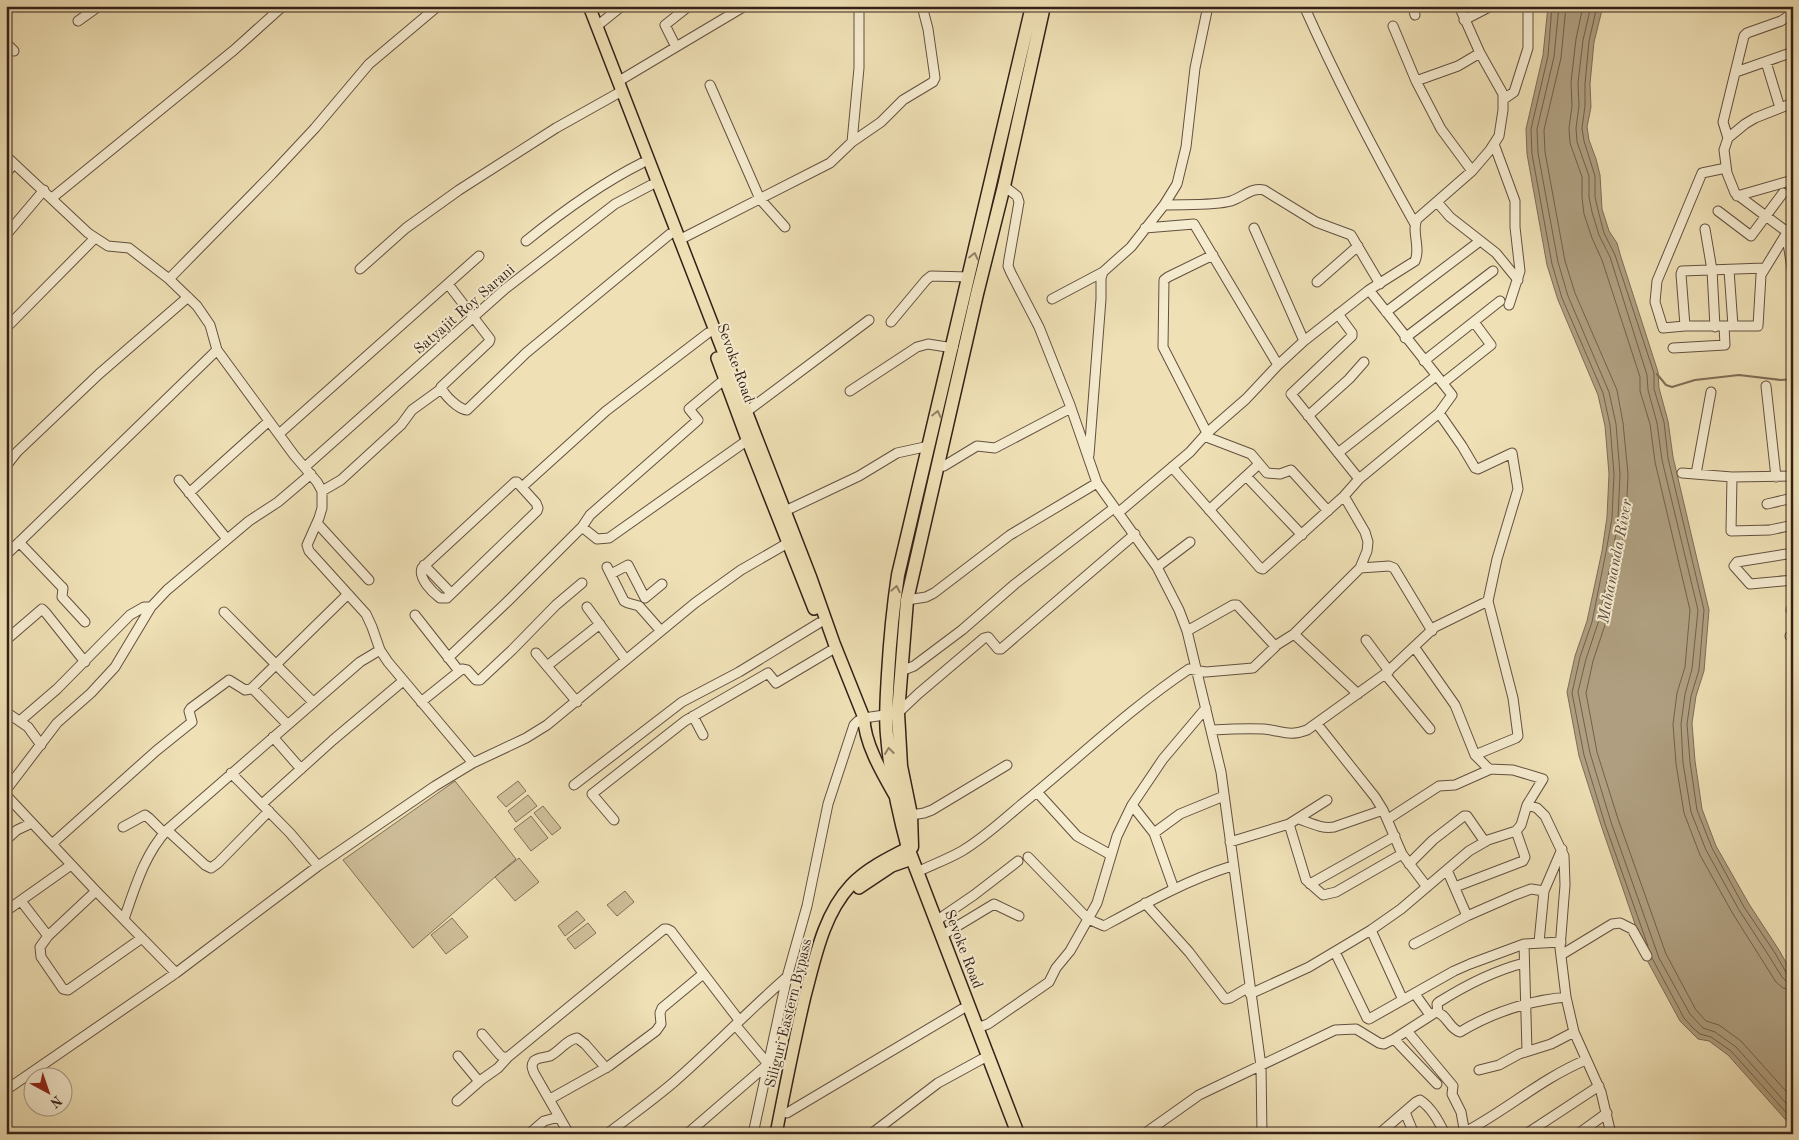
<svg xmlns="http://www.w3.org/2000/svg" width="1799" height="1140" font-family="'Old Standard TT',serif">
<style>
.green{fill:#cfbf9a;stroke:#82705a}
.water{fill:#af9f80;stroke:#7e6c57}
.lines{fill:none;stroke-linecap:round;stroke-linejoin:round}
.shore{stroke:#72604c;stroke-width:1}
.stream{stroke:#7e6c57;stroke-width:2}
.minor-casing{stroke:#635040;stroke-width:11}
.major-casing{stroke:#342019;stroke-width:14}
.highway-casing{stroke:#342019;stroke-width:15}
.minor{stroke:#f5ebcf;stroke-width:9}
.major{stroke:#efe0b5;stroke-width:11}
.highway{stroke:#efe0b5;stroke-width:12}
.oneway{stroke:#928067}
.labels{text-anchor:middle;stroke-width:4;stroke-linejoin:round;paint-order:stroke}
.street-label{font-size:15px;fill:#342019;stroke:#f5ebcf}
.water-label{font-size:16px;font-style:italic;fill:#5f4c3d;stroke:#f5ebcf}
</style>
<rect width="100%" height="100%" fill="#efe0b5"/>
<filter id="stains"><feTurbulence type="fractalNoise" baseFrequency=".004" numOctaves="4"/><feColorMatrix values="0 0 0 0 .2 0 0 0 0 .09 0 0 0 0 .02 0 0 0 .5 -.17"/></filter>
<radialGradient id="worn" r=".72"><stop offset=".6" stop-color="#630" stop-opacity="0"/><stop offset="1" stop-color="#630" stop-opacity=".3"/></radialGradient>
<path class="green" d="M455,781L516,859L495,877L519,858L539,882L515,901L495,877L413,948L343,860Z
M518,781L526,791L506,807L497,797Z
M528,795L537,806L516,822L508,811Z
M543,806L561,828L552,835L534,813Z
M531,816L548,838L531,851L514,829Z
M625,891L634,902L617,916L607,905Z
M577,911L585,920L565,936L558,926Z
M452,918L468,937L446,954L431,935Z
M588,923L596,933L575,949L567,939Z"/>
<path class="water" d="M1548,6H1603L1594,42L1590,84L1591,107L1587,127L1589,140L1596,159L1600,175L1602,209L1609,231L1617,243L1620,254L1658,372L1659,388L1668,421L1673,457L1709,610L1704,671L1696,696L1692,723L1695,761L1702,809L1716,846L1749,904L1779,950L1793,975V1128L1728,1055L1709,1041L1698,1039L1680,1021L1648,962L1601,825L1579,756L1567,692L1575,656L1587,621L1602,551L1607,517L1609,474L1605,426L1598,395L1558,300L1547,265L1527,154L1526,129L1543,55Z"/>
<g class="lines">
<path class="shore" d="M1552,6L1548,56L1531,129L1532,154L1552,264L1562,298L1603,393L1610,425L1614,474L1612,518L1606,552L1592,622L1580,657L1572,693L1584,755L1605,824L1648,946
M1559,6L1554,57L1537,129L1538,153L1558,262L1568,296L1609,392L1616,424L1620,474L1618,518L1613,553L1598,623L1586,659L1578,692L1590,753L1611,822L1659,958L1690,1014L1703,1028L1715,1032L1736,1047L1793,1111
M1566,6L1561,58L1544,130L1545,152L1565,261L1575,293L1617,390L1623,423L1628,474L1626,519L1620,555L1605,625L1593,661L1586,693L1597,752L1618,819L1666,954L1696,1010L1706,1021L1719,1025L1741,1041L1793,1099
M1583,6L1576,39L1571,82L1572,106L1569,128L1570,143L1582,177V197L1584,214L1592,238L1602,260L1640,377V391L1650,424L1655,462L1690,610L1685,667L1677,693L1673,724L1676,764L1684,813L1700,855L1733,914L1776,982L1783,988L1793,990
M1591,6L1583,40L1578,83L1579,106L1576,128L1577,142L1589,176V197L1592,212L1599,235L1610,257L1647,375L1648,390L1657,423L1662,460L1698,610L1692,669L1685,694L1681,724L1683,763L1691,812L1706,850L1739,910L1769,956L1782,977L1786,981L1793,982
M1597,6L1589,41L1585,84V106L1582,128L1584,141L1595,176V197L1598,210L1604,233L1615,255L1654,373V389L1664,422L1668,458L1704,610L1699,670L1691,696L1687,724L1690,762L1697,810L1712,848L1744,907L1775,953L1787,974L1793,976
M1652,958L1684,1018L1693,1028L1700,1034L1711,1037L1731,1051L1793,1120"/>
<path class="stream" d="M1657,374L1666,385L1672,387L1695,380L1739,375L1781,380L1793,379"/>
<g class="minor-casing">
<path id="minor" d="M1304,6C1337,80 1375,153 1415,224
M1413,6L1415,15
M1464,20L1491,6
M78,21L99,6
M597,26L622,6
M1393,26L1416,81
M6,43L14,51
M676,47L745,6
M1766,62L1780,108
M1736,72L1793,52
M619,81L676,47L665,25L689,6
M710,85L760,199L785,227
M1504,99L1514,92L1528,48V6
M1728,138L1723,122L1744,36L1747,33L1781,21L1793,13
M852,142L859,68V6
M1494,144L1515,201V227L1520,271L1509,305
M6,156L88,233L108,246L129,248L169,279L197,306L210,325L217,350L294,455L317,482L322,491V508L319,518L307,545L309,551L366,614L372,627L380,650L388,662L473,763
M1726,168L1702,173L1657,281L1655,302L1663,328L1685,326H1758L1761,275L1786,234
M1472,171L1441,129L1416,81L1458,66L1480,53
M6,173L14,164
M1004,186L1017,196L1019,202L1009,259L1008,266L1011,273L1039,327L1070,405L1097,483L1157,567L1179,610L1187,631L1221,772L1261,1066L1262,1134
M1737,196L1793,180
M52,198L234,50L283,6
M1437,202L1450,217L1496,253L1518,280
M1164,205C1184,204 1214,206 1231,201C1243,197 1252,187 1264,190L1316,222L1351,235L1380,284
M1718,211L1751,236L1783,193
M1793,226L1786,231L1793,274
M1145,228L1194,224L1278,365
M1254,228L1304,341
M1705,229L1712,270L1715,327
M1786,231L1735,193L1727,173L1724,150L1728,138L1745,124L1755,118L1793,103
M6,235L44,190
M679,240L830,163L852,142L881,122L903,100L933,82L935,78L928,29L922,6
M526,241C562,212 600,184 642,163
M360,269L406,228L459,190L556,128L622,91
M1729,270L1733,326
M169,279L272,174L315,128L369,64L438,6
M1317,282L1358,246
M448,284L490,339L489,342L441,387C444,395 458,409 467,410L526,353L670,234
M1052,299L1103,272
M1386,312L1480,241
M1338,314L1352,333V336L1291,394L1359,479
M891,322L926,280L931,276L969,277
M1685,326L1681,274L1682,271L1764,268
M6,328L95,238
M1405,338L1493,271
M1673,348L1725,345L1724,326
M1424,361L1500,301
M1443,383L1491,345L1474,322
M1766,386L1776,477
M850,391L917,347L928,344L953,348
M746,412L869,320
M1439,413L1462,446L1475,468L1478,469L1512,453L1518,489L1497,559L1488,601L1513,698L1518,736L1516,738L1475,755
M1308,416L1349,379L1364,362
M1207,433L1163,347L1164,280L1168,277L1213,255
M279,434L479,256
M1204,436L1251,454L1267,473L1280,474L1291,470L1328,511
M1338,453L1436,376
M1089,455L1101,299V278L1103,272L1131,247L1164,205L1177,184L1186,147L1195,68L1208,6
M6,466L17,452L99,374L188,297
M305,467L505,289L615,204L651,185
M938,467L944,466L977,446L995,448L1071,408
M1172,467L1260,568L1263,569L1344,496L1359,479L1439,413L1452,395L1369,290
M1682,473L1732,477L1793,476
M1696,474L1711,392
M1246,476L1302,535
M1732,477L1731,531L1770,530L1793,525
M179,480L227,539
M515,482H517L536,503L538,508L537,511L447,598H440C432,592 418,578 422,568Z
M522,487L606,411L708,333
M322,491L341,480L401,425L412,410L441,389
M189,493L269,421
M1767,504L1793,498
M1209,510L1259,464
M785,511L859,476L897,453L929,446
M1118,513L1190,452L1207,433L1246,399L1278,365L1304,341L1369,290L1415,261C1421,247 1411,231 1417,219L1472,171L1490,150L1499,136L1503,110V94L1480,53L1459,6
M317,523L369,580
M582,527L597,539L609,538L752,437
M19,542L61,586L63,588L62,597L85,622
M1793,553L1737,562L1734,566L1750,584L1793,580
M6,555L217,350
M424,565L451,593
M607,567L624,601L628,603L639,606L661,631
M1157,567L1190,542
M1360,568L1389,566L1394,568L1432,631
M611,574L628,565L645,598L662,584
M907,600L926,597L934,593L1010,535L1097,483
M587,607L626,660
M1791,610L1793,609
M224,612L313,702
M415,615L459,671
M1187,631L1233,605H1237L1275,646L1294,634L1360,568L1367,551L1368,542L1365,532L1344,496
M1294,634L1358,694
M1790,636H1793
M6,640L42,609L46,613L85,662
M1366,640L1389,671
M1415,648L1455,705L1475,755L1489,769L1513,770L1543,779L1527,805
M536,653L577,702
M448,658L507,602L582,527L590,515L698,420L689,409L725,379
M547,666L600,624
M901,671L914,666L962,630L1015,584L1114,508
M1385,674L1430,729
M252,688L287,724
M421,702L462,669L467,670L476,680H480L512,650L556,605L582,583
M6,712L28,727L41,745
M693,716L703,735
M21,720L57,689L130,615L144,607H151
M1317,724L1375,797L1383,810L1402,854L1427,887
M1212,730C1229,729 1246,728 1264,729C1283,731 1288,737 1307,730L1385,674L1435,627L1488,601
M273,737L301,769
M231,773L290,833L318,866
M574,785L682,702L739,672L819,623
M6,790L57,723L91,693L115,667L151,607L167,590L249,521L278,502L311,474
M1037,792L1077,836L1111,855
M6,795L96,891L176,973
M262,804L333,740L403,681
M1132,805L1154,833L1174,889
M905,816L924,813L932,810L1007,765
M1299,819C1311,823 1321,829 1334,827L1383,810
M1388,819L1439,786L1455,785L1491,769
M614,820L592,794L685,721L768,673L776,683L830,651
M1289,824L1306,880L1323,895L1336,892L1402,854
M123,827L145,815L149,818L164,833
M167,830L205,865L211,868L218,863L269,811
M1154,833L1180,814L1224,796
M6,840L17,830L32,823
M1230,842L1289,824L1327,800
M52,844L156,751L192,722L189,711L191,708L229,680L245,690L251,689L348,594
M1028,857L1088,919L1104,926C1146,903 1187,880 1232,866
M1409,864L1433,840L1464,816H1467L1485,842
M1447,870L1467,916
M917,872C932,865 948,859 962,851C984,838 1003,820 1022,804C1078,759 1129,709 1189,669L1206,672L1253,668L1276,646
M1310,884L1395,836
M1455,887L1523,861L1525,857L1516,831
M96,891L48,936L40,947L41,957L63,989L68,990L142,938
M21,901L48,936
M1145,903L1189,952L1225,999L1230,998L1249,987
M6,911L71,865
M124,919C135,888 144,855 167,830L360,662L380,650
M936,921L974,895L1018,861
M1371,930L1403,1000
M941,936L994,904L1019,916
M1539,942L1544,891L1562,849
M1414,944L1467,916L1515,895L1531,889L1544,891
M1524,944L1527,1051
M1335,952L1367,1018L1369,1019L1454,971L1470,964L1524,944L1561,942
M1561,955L1612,924L1620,923L1632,929L1647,956
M6,958V962
M1250,994L1309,967L1371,930L1401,909L1469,851L1488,840L1516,831L1521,825L1527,805L1537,808L1545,816L1564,856L1565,885L1560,948L1566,997L1574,1032L1601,1092L1611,1134
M1415,994L1430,1015
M1438,1012L1437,1004L1439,1002C1466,985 1493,971 1524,963
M977,1028L988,1024L1049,982L1056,968L1070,951L1097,903L1117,836L1132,805L1163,759L1206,708
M1407,1031L1453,1086L1452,1094L1461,1112L1465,1134
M482,1034L500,1055L503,1057H508L664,929H667L671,931L739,1020
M1394,1039L1437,1084
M458,1056L477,1079L481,1080L498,1068L508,1057
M1479,1070L1499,1065L1519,1054L1551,1044L1574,1032
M6,1090L176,973L318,866L435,786L473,763L526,738L547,725L695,603L741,570L793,540
M550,1099L609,1066L656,1031L661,1024L660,1013L662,1008L703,974
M457,1101L481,1080
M1405,1112L1414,1134
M787,1113L962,1009
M1465,1132C1507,1110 1542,1078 1586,1060
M529,1134L544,1121L559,1117
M569,1134L534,1073C532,1068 531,1065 534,1061C538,1057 544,1058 550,1056C560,1051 566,1040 577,1038L585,1044L606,1068
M607,1134C629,1117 653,1100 674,1082C713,1048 748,1011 787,977
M687,1134L768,1064L737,1027
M753,1134L787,977L807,906L828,804L854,725L858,721L864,718L898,713L918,694L984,638L988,637L998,649H1001L1135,534
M871,1134L938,1083L982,1059
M1144,1134L1199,1095L1335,1030L1356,1029L1379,1043L1384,1044L1394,1039L1436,1012C1447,1014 1449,1029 1460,1032C1493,1012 1528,1001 1566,997
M1379,1134L1416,1102L1420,1100C1432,1108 1439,1122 1445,1134
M1526,1134L1599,1086
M1578,1134L1607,1113"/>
</g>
<g class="major-casing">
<path id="major" d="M589,6L811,578L834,643L864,718C864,742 882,773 894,794
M717,358L747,439L814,609
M859,888L892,866L912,859
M776,1134C785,1088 794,1042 805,996C815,959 823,915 851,885C866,869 888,858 908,848"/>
</g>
<g class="highway-casing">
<path id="highway" d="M912,847L911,815L901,766L898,713L907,600L977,294L1004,186L1044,6
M1018,1134L908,848C898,811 890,773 887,735C885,715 887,694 888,674C890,640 893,608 898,575L1032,6"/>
</g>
<use href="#minor" class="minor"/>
<use href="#major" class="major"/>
<use href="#highway" class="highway"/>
</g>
<defs><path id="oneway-chevron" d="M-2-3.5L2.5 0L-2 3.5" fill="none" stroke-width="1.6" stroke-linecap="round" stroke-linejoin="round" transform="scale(1.25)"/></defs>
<g class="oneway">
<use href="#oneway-chevron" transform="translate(974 256) rotate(-77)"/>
<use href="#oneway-chevron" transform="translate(937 414) rotate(-77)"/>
<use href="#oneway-chevron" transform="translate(896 589) rotate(-80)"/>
<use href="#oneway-chevron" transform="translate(889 751) rotate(-97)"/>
</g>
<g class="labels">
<g class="street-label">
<text transform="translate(464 309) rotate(-41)" y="5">Satyajit Roy Sarani</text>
<text transform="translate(736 363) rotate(70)" y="5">Sevoke Road</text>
<text transform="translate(964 949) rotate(69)" y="5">Sevoke Road</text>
<text transform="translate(788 1013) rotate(-76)" y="5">Siliguri Eastern Bypass</text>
</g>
<g class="water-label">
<text transform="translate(1614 561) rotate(-79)" y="6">Mahananda River</text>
</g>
</g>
<rect width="1799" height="1140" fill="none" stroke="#efe0b5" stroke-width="25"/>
<rect x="8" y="8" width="1784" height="1125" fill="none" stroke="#342019" stroke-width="2.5"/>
<rect x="12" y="12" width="1774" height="1115" fill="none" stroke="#342019"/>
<g transform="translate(48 1092) rotate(140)"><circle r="24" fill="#f5ebcf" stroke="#a89a86"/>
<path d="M0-4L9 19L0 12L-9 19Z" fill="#8f2418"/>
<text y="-8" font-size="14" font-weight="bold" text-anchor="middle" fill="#342019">N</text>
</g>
<rect width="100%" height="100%" filter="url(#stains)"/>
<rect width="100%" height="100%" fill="url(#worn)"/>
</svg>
